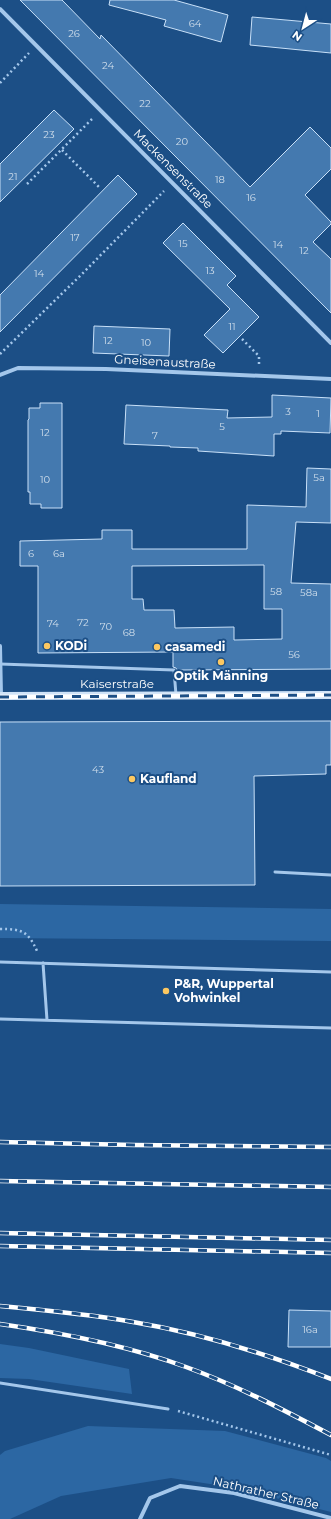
<svg xmlns="http://www.w3.org/2000/svg" width="331" height="1519" font-family="Montserrat,sans-serif">
<style>
.green{fill:#2c67a3}
.building{fill:#4479af;stroke:#c8e0f8;fill-rule:evenodd}
.lines{fill:none;stroke-linecap:round;stroke-linejoin:round}
.path{stroke:#a4c7eb;stroke-width:2.5;stroke-dasharray:2 3;stroke-linecap:butt}
.lane{stroke:#a4c7eb;stroke-width:3}
.street{stroke:#a4c7eb;stroke-width:4}
.secondary{stroke:#cfe3f8;stroke-width:8}
.rail-casing{stroke:#fff;stroke-width:4.5}
.rail{stroke:#1c4f86;stroke-width:3;stroke-dasharray:9;stroke-linecap:butt}
.poi-dot{fill:#fcc861;stroke:#1c4f86;stroke-width:1.5}
.labels{text-anchor:middle;stroke-width:4;stroke-linejoin:round;paint-order:stroke}
.number-label{font-size:10px;fill:#d0deeb}
.street-label{font-size:12px;fill:#fff;stroke:#1c4f86}
.poi-label{font-size:12px;font-weight:bold;fill:#fff;stroke:#1c4f86;text-anchor:start}
</style>
<rect width="100%" height="100%" fill="#1c4f86"/>
<path class="green" d="M0,904L331,909V941L0,938Z
M0,1344L29,1348L129,1369L132,1394L29,1379L0,1378Z
M88,1426L225,1431L326,1458L331,1461V1512L236,1488L171,1478L61,1496L10,1519H0V1455L5,1451Z"/>
<path class="building" d="M20,0H62L100,39L101,35L250,187L310,127L331,148V169L305,195L331,222V224L313,242L331,259V313Z
M110,0H174L228,15L221,42L164,26L166,20L109,5Z
M252,17L331,24V53L250,45Z
M54,110L74,129L0,202V164Z
M118,175L137,194L0,332V295Z
M183,223L236,276L227,285L259,317L223,353L204,335L230,309L163,243Z
M94,326L170,329L169,356L93,353Z
M272,395L331,398L330,433L281,431V434H274V456L198,451V448L170,447V446L124,444L126,405L228,410L227,418L272,417Z
M40,403H62V508H41V504H30V492H28V420L29,419V408H40Z
M307,468L331,469V523L296,522L291,583L331,584V669L177,670L176,668L173,667V652L38,653V566H20V541L102,539V530H132V549H247V505L306,507ZM264,565V609H282V639L234,640V627L175,628L174,610H144L143,599H132V566Z
M331,721V765H326V774L254,776L255,885L0,886V722Z
M289,1310L331,1311V1347H288Z"/>
<g class="lines">
<path class="path" d="M0,83L29,53
M62,150L99,187
M27,184L92,119
M242,339L259,356V365
M0,354L82,274L164,191
M0,929C22,929 28,931 37,951
M178,1411L331,1455"/>
<path class="lane" d="M0,664L174,670L176,695
M275,872L331,875
M0,962L331,972
M43,963L47,1020
M0,1019L331,1028
M0,1383L168,1409"/>
<path class="street" d="M0,9L331,343
M0,375L18,368L106,369L331,379
M0,646L1,696
M140,1519L150,1498L180,1486L234,1493L331,1518"/>
<path class="secondary" d="M0,696L331,695"/>
<g class="rail-casing">
<path id="rail" d="M0,697L331,695
M0,1142L134,1145L331,1147
M0,1181L331,1187
M0,1233L331,1240
M0,1246L331,1253
M0,1306C44,1310 89,1314 133,1322C200,1333 267,1354 331,1379
M0,1324C63,1333 126,1345 186,1367C236,1385 284,1410 331,1435"/>
</g>
<use href="#rail" class="rail"/>
</g>
<g class="poi-dot">
<circle cx="47" cy="646" r="4"/>
<circle cx="157" cy="647" r="4"/>
<circle cx="221" cy="662" r="4"/>
<circle cx="132" cy="779" r="4"/>
<circle cx="166" cy="991" r="4"/>
</g>
<g class="labels">
<g class="number-label">
<text x="195" y="27">64</text>
<text x="74" y="37">26</text>
<text x="108" y="69">24</text>
<text x="145" y="107">22</text>
<text x="49" y="138">23</text>
<text x="182" y="145">20</text>
<text x="13" y="180">21</text>
<text x="220" y="183">18</text>
<text x="251" y="201">16</text>
<text x="75" y="241">17</text>
<text x="183" y="247">15</text>
<text x="278" y="248">14</text>
<text x="304" y="254">12</text>
<text x="210" y="274">13</text>
<text x="39" y="277">14</text>
<text x="232" y="330">11</text>
<text x="108" y="344">12</text>
<text x="146" y="346">10</text>
<text x="288" y="415">3</text>
<text x="318" y="417">1</text>
<text x="222" y="430">5</text>
<text x="45" y="436">12</text>
<text x="155" y="439">7</text>
<text x="319" y="481">5a</text>
<text x="45" y="483">10</text>
<text x="31" y="557">6</text>
<text x="59" y="557">6a</text>
<text x="276" y="595">58</text>
<text x="309" y="596">58a</text>
<text x="83" y="626">72</text>
<text x="53" y="627">74</text>
<text x="106" y="630">70</text>
<text x="129" y="636">68</text>
<text x="294" y="658">56</text>
<text x="98" y="773">43</text>
<text x="310" y="1333">16a</text>
</g>
<g class="street-label">
<text transform="translate(173 169) rotate(45)" y="4">Mackensenstraße</text>
<text transform="translate(165 362) rotate(3)" y="4">Gneisenaustraße</text>
<text x="117" y="688">Kaiserstraße</text>
<text transform="translate(266 1493) rotate(13)" y="4">Nathrather Straße</text>
</g>
<g class="poi-label">
<text x="55" y="650">KODi</text>
<text x="165" y="651">casamedi</text>
<text x="221" y="680" text-anchor="middle">Optik Männing</text>
<text x="140" y="783">Kaufland</text>
<text x="174" y="988">P&amp;R, Wuppertal<tspan x="174" dy="14">Vohwinkel</tspan></text>
</g>
</g>
<g transform="translate(303 28) rotate(216)" stroke="#1c4f86" stroke-width="3" paint-order="stroke">
<path d="M0-3L7 15L0 10L-7 15Z" fill="#ffffff"/>
<text y="-6" font-size="11" font-weight="bold" text-anchor="middle" fill="#ffffff">N</text>
</g>
</svg>
